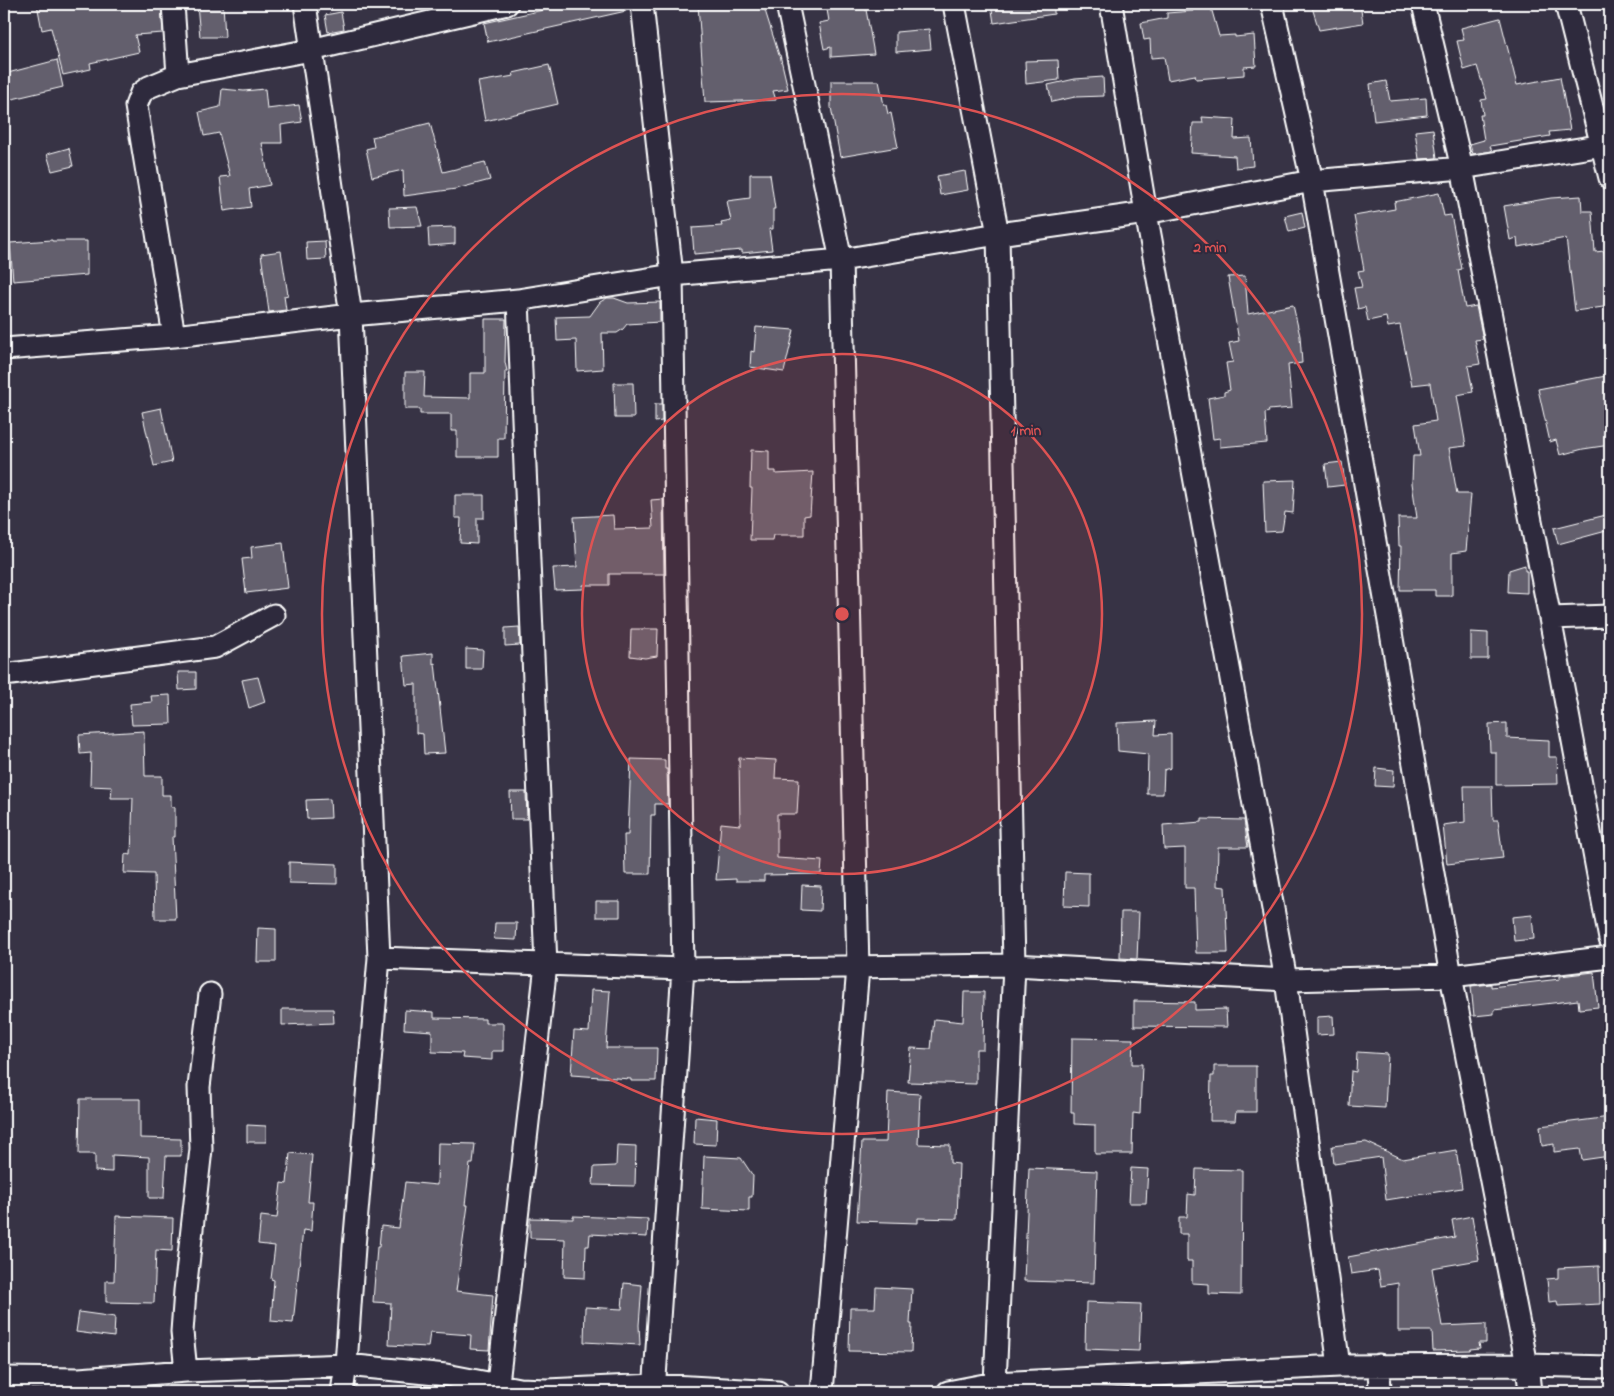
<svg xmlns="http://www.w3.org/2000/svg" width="1614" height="1396" font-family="'Indie Flower',sans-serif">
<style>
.building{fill:#635f6d;stroke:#fff}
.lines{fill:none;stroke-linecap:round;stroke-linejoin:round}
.minor-casing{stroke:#fff;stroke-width:25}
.minor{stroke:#2f2a3d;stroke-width:21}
.ring{fill:none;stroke:#de5353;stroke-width:2.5}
.centre{fill:#de5353;stroke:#2f2a3d;stroke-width:2.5}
.ring-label{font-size:15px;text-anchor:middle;font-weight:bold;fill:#de5353;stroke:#2f2a3d;stroke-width:4;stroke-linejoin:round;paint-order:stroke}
</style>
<rect width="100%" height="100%" fill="#373345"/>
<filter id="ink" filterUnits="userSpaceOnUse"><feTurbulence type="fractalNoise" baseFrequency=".02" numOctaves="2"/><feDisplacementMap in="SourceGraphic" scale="10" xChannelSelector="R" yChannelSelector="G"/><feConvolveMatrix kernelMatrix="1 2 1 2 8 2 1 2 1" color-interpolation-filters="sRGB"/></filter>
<g filter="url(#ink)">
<path class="building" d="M37,4H74L75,8L94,4H161L163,33L135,35L139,52L90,63L91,69L63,75L51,28L42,30Z
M197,4H223L225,37H200Z
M570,4H625L626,11L488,42L484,23Z
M698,4H763L779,55H780L788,89L773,91L776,100L705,102Z
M826,4H865L874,54L831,57V47L824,49L819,23L829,21Z
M991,4H1054V14L994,23Z
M1192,4H1210L1219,36L1235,35V37L1254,35L1256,66L1244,67V75L1196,79L1195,75L1168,80L1164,57L1151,58L1150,39L1144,40L1141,23L1167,18V13L1193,11Z
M1311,4H1360L1363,23L1319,30Z
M341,12L344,29L328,32L325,15Z
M1500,18L1517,85L1560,77L1570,130L1549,132L1550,136L1490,146L1492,151L1473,154L1470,144L1484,140L1480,115H1483L1481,100L1487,99L1477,66L1464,70L1457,41L1464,40L1461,28Z
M929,29L931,49L896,52V32Z
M57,60L63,87L4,101V74Z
M1058,60L1059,80L1026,84L1025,61Z
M549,65L558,104L485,121L478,82L514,76L513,73Z
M1103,77L1104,96L1075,97L1052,102L1048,85L1075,79Z
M831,81H879L884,105H886L888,114L891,113L898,147L840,157L831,107Z
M1386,81L1390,101L1426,98L1427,115L1374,121L1370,84Z
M222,89L244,91L265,89L267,109L299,105L302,122L281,125L282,143H262L270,185L249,189L251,207L224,211L220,177L230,176L219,133L204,136L199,112L220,107Z
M1202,117L1235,119L1234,139L1251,138L1253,166L1236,168L1235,156L1191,153L1193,123H1203Z
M430,123L443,172L485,162L490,180L456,189L404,196L403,170L372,177L366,149L374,147L372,137Z
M1433,129L1437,158L1419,159L1415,131Z
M69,148L73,166L52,171L47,154Z
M965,171L968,190L940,195L937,176Z
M750,174H770L775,209H773V229H769L772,250L742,253V250L694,254L692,228L722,226L721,223L731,221L727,201L750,198Z
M1439,193L1444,216L1451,215L1462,269L1458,270L1465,308L1476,306L1483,339L1475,340L1480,364L1468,366L1473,392L1457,395L1466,446L1449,448L1457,494H1471L1466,551L1452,553V596H1435V590H1400L1401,546H1399L1398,518H1417L1412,483L1413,456H1420L1415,424L1436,421L1430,383L1412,385L1400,325L1388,327L1386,317L1368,321L1365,307L1358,309L1354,288L1362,287L1358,271L1364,270L1354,216L1395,209L1394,202Z
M1581,196L1582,211H1592L1595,252L1604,251L1610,306L1575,311L1566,238L1518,247L1517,238L1510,240L1504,206L1551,198Z
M417,207L422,226L390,227L389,208Z
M1302,212L1305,228L1289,232L1285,216Z
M455,227V244L429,246L428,228Z
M52,240V241H87V275L13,281L10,243Z
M325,241L326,259L307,260L306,242Z
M281,251L288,295L284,296L286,310L269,312L261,254Z
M1245,276L1248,314L1293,305L1300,336L1302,363L1288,365L1292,408L1268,410L1269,412L1265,413L1267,443L1220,447V438L1213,439L1208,398L1224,395V392L1230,390L1226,363L1233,362L1229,343L1239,341L1228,277Z
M607,298H614L628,303L660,302V322L627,324L623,329L617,333H602L603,369L577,371L576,340L557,341L556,317L590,316L600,302Z
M485,319H506L505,362L507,371H505L504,438H498V457H457V431H451V414H420V409H405V372H425L424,397L470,398V373H485Z
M756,327L794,330L784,372L750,367L751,351L754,352Z
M1606,376L1610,392V445L1583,449L1560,455L1556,440L1550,442L1538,389Z
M614,383H633L634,418H615Z
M655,404H662V421L655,422Z
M161,408L172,462L154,466L142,412Z
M751,450L769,451V471H776V474L813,472L810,515L804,516V535H773L772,540H750L752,488H750Z
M1342,462L1345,485L1328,487L1325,464Z
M1295,480L1293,513L1285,512L1282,531L1265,532L1263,481Z
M455,495H484V518H477V544L460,543L461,518H455Z
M663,499L664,574H609V585H583V589L555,590L553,568L577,567L574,517L613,515L614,529L653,528L651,500Z
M1610,514V530L1558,544L1554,528Z
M283,543L288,588L246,593L242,559L252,558L251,547Z
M1525,565V571H1527V593L1508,592L1509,570Z
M519,627L520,645L505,646V628Z
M631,629H658L657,656L645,658L630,656Z
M1471,632L1488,633V659H1471Z
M466,649L483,650L482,669H466Z
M433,653V664L435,663L445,753L424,754L423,734L416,733V684L406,685L403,656Z
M178,672H196V689L179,690Z
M258,677L265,702L249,708L242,680Z
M170,695L171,724L132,725L130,704L152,702L151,696Z
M1156,721L1155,735L1171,734V768L1164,770L1163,794H1147L1148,754L1118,751L1117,723Z
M1507,723V738L1549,740V757H1557L1558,784L1496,785V752H1490L1489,724Z
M144,731L145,776H162V795H171V807H175V837H172L176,919H155L154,874L124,873L125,854L131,855L133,798H111L112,787L90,786L91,753L80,754L79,735Z
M739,758L776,760L775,778L799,779L797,814H777V858L822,861L821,874L764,875V881H736V879L716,880L721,823L740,825Z
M631,759L665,760V769H667L668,804H655V815H651L650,874H625L624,835H628Z
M1376,768L1394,770L1393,787L1375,786Z
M1464,786H1492L1493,820H1498L1503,858L1447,864L1443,825L1465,822Z
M510,792H526L527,819H511Z
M330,799L331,818L307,819L306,800Z
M1202,819L1244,820L1248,847H1218L1217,886L1225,887L1228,953H1196L1194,888H1185V848L1164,849L1163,825L1202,822Z
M289,862L337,864V884L289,883Z
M1065,872L1089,873V907L1064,906Z
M802,885L821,886L820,911L801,910Z
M596,901H620V917H596Z
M1121,912H1139L1137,959L1120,958Z
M1532,915L1534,939L1514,941L1512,917Z
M495,923H517L516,940L494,939Z
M258,928L276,929V962H257Z
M1594,972L1598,1007L1579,1009L1578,1000L1494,1010V1014L1474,1016L1471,986L1491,984V987L1560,979V976Z
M591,990L610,991L606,1048H657L656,1081H631V1079L571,1075L574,1031L589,1032Z
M964,992H984L983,1049H976V1084L908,1082L911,1048L931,1049L934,1019L963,1022Z
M1134,1001L1195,1002V1010L1226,1009L1227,1027L1134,1026Z
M282,1009H333L334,1023L282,1025Z
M405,1010L434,1012V1018L485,1019V1023H503V1051H492V1060L462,1058L463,1053L432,1052V1031L404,1029Z
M1333,1016L1334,1034L1317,1035V1017Z
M1072,1038L1133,1039L1132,1064H1142L1140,1114L1133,1113L1132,1154H1095V1125L1074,1124V1113H1071Z
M1357,1052L1388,1054L1385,1108L1349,1106L1351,1071L1356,1072Z
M1214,1066H1256V1112H1236L1235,1121H1210L1211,1076H1214Z
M888,1092L920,1094L918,1144L950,1145V1163L959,1164L957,1219L918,1218V1223L857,1221L862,1142H886Z
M80,1099H140V1138L181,1139V1156H166L164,1198H149V1157L112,1155V1172L95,1171V1154H79Z
M695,1117L717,1119L716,1145L694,1144Z
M1610,1117V1156L1582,1160L1580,1149L1554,1152V1144L1542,1146L1540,1126Z
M247,1125L266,1126V1142H247Z
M1366,1142L1403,1159L1456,1150L1462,1188L1386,1200L1381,1157L1334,1164L1332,1146Z
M438,1143L475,1144L473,1164H470L465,1205H468L456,1291L493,1295L489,1350L470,1349L471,1335L430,1332L428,1347L389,1345L391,1303L373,1302L377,1247H379L381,1226L399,1228L405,1182L437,1185Z
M617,1145L636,1146L635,1186L593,1185L594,1167L616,1166Z
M290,1153L312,1155L308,1202H313L311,1231L303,1230L293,1323L271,1321L274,1280L271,1279L275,1246L258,1244L261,1216L277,1218L281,1183L287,1184Z
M704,1156L741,1158L753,1176L752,1197H749V1211L702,1209Z
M1029,1168L1097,1171L1094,1283L1024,1281Z
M1131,1168L1148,1169L1146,1203H1129Z
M1196,1169L1242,1170L1241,1295L1209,1294V1284L1192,1283V1261H1187V1234H1179V1217H1187L1188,1194L1195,1195Z
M116,1216L173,1218L172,1251L156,1250L154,1303L106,1302V1281H114Z
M573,1216L648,1219L647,1237L590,1234L589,1246H586L585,1278L564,1277L565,1239L530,1238V1218L573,1219Z
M1472,1216L1479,1260L1432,1268L1442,1326L1486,1324V1343H1479L1480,1348L1470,1349V1350L1433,1351L1432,1331H1398V1283L1381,1286L1378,1270L1351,1274L1348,1257L1455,1237L1452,1220Z
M1599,1266L1600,1304L1558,1306L1557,1301L1549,1302L1547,1279L1558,1278V1268Z
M624,1283L642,1285L639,1325L640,1345L584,1342L585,1307L622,1309Z
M876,1287L912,1289L910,1324H912L911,1352L849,1351L850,1308H875Z
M1086,1302L1141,1304L1139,1351L1085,1349Z
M79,1312L115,1317L114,1337L76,1332Z"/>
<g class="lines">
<g class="minor-casing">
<path id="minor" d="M173,4L178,75
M305,4L351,315L379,958L354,1247L346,1365L342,1392
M642,4L672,275L683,969L654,1392
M787,4L841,260L858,968L822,1392
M954,4L998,234L1014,965L995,1383
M1111,4L1146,213L1286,980L1339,1366
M1272,4L1312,181L1451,976L1527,1365L1530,1392
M1423,4L1462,168L1550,618L1610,939
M1566,4L1610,178
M518,300L672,275L841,260L998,234L1146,213L1312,181L1462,168L1610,144
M174,336L136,106L141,93L149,87L178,75L311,50L507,4
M4,349L174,336L351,315L518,300L546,965L497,1392
M1550,618L1610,616
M4,675L215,647L274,615
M379,958L683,969L1014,965L1286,980L1451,976L1610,957
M1379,1365L1380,1392
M186,1371L182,1332L185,1291L201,1149L199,1087L210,994
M4,1378L79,1379L186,1371L346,1365L446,1375L519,1389L547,1390L655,1385L778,1392
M948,1392L995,1383L1339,1366L1527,1365L1610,1367"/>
</g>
<use href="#minor" class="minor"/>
</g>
</g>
<circle cx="842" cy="614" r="260" fill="#de5353" fill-opacity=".12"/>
<g class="ring">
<circle cx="842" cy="614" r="260"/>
<circle cx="842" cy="614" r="520"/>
</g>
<circle cx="842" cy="614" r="8" class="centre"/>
<g class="ring-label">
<text x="1210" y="252">2 min</text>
<text x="1026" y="435">1 min</text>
</g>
<rect width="1614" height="1396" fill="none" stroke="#2f2a3d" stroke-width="20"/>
<rect x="10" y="10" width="1594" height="1376" fill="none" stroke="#fff" stroke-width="2" filter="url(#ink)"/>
</svg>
